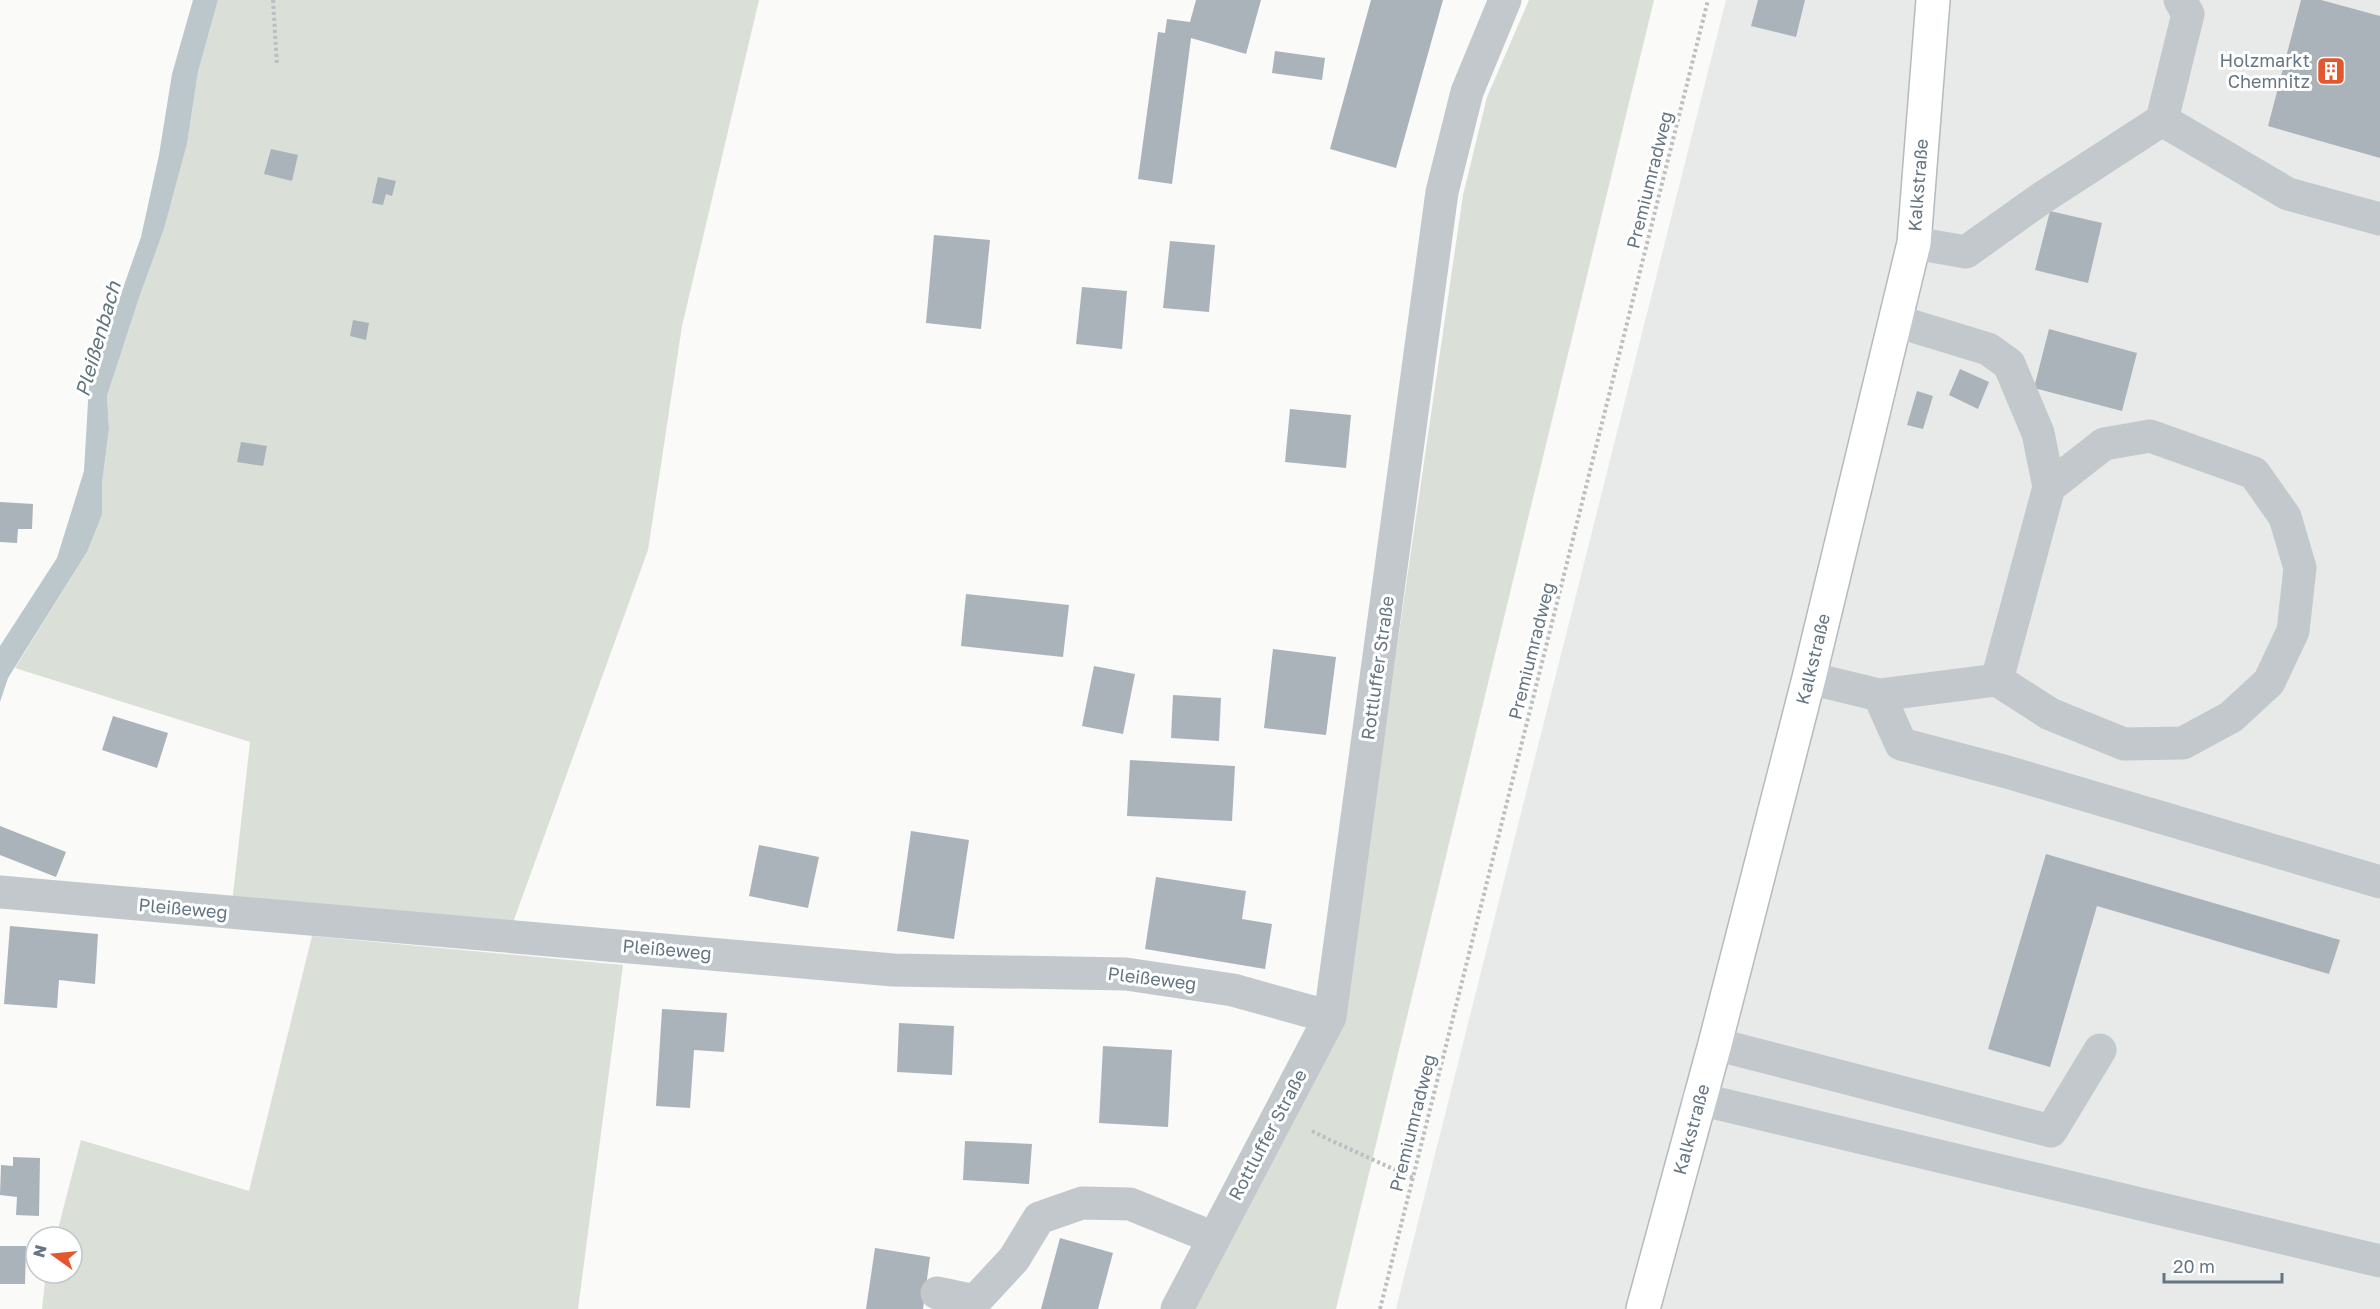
<svg xmlns="http://www.w3.org/2000/svg" width="2380" height="1309" font-family="'Golos Text',sans-serif">
<style>
.built{fill:#e8e9e9}
.green{fill:#dadfd7}
.water{fill:#bbc7cb}
.building{fill:#aab3b9}
.lines{fill:none;stroke-linecap:round;stroke-linejoin:round}
.major-casing{stroke:#b5babe;stroke-width:36}
.path{stroke:#bbbfc2;stroke-width:4;stroke-dasharray:3 3;stroke-linecap:butt}
.minor{stroke:#c3c8cc;stroke-width:33}
.major{stroke:#fff;stroke-width:33}
.labels{text-anchor:middle;stroke-width:6;stroke-linejoin:round;paint-order:stroke}
.poi-label{font-size:18px;fill:#657683;stroke:#fff;text-anchor:end}
.street-label{font-size:18px;fill:#657683;stroke:#fff}
.water-label{font-size:20px;font-style:italic;fill:#60757c;stroke:#fff}
</style>
<rect width="100%" height="100%" fill="#fafaf8"/>
<path class="built" d="M1726,0H2380V1309H1396Z"/>
<path class="green" d="M218,0H759L682,326L648,550L511,928L232,904L250,742L15,668L87,552L102,515V483L109,429L107,396L140,295L164,229L187,144L198,72Z
M1529,0H1654L1336,1309H1189L1342,1024L1463,195L1487,97Z
M312,936L623,965L578,1309H42L46,1273H72V1237H56L81,1140L249,1191Z"/>
<path class="water" d="M193,0H218L198,72L187,144L164,229L140,295L107,396L109,429L102,483V515L87,552L8,678L0,702V646L57,558L84,471L89,385L141,237L159,155L172,74Z"/>
<path class="building" d="M1196,0H1261L1246,54L1191,38L1172,184L1138,179L1158,32L1165,33L1167,19L1190,22Z
M1371,0H1443L1396,168L1330,149Z
M1758,0H1805L1796,37L1751,26Z
M2301,0H2321L2380,16V158L2268,126Z
M1275,51L1325,58L1322,80L1272,73Z
M271,149L298,155L292,181L264,174Z
M378,177L396,181L392,196L386,194L383,205L372,203Z
M2050,211L2102,223L2088,283L2035,270Z
M934,235L990,240L981,329L926,323Z
M1170,241L1215,245L1209,312L1163,308Z
M1082,287L1127,291L1122,349L1076,344Z
M353,320L369,323L366,340L350,336Z
M2049,329L2137,353L2122,411L2034,388Z
M1960,369L1989,382L1978,409L1949,395Z
M1917,391L1933,396L1923,429L1907,425Z
M1290,409L1351,415L1346,468L1285,462Z
M241,442L267,446L263,466L237,462Z
M0,502L33,504L32,529H18L17,543L0,542Z
M966,594L1069,605L1063,657L961,646Z
M1273,649L1336,657L1326,735L1264,728Z
M1094,666L1135,674L1123,734L1082,726Z
M1173,695L1221,698L1219,741L1171,738Z
M113,716L168,733L157,768L102,750Z
M1130,760L1235,766L1232,821L1127,816Z
M0,826L66,852L56,877L0,855Z
M911,831L969,840L954,939L897,931Z
M759,845L819,857L808,908L749,896Z
M2046,854L2340,940L2329,974L2097,906L2050,1067L1988,1049Z
M1156,877L1246,891L1242,919L1272,924L1265,969L1145,949Z
M10,926L98,934L95,984L59,980L57,1008L4,1004Z
M662,1009L727,1013L724,1052L694,1050L690,1108L656,1106Z
M899,1023L954,1026L952,1075L897,1072Z
M1103,1046L1172,1050L1168,1127L1099,1123Z
M965,1141L1032,1144L1029,1184L963,1180Z
M13,1157L40,1158L39,1216L16,1215L17,1197L0,1195L1,1165L13,1166Z
M1060,1238L1113,1253L1098,1309H1041Z
M0,1246H26L25,1284H0Z
M875,1248L930,1257L923,1309H866Z"/>
<g class="lines">
<g class="major-casing">
<g id="major">
<path id="s1" d="M1643,1309L1715,1044L1809,678L1914,243L1933,0"/>
</g>
</g>
<path class="path" d="M273,0L277,66
M1312,1131L1330,1140L1413,1178
M1380,1309L1708,0"/>
<path class="minor" d="M2162,120L2288,194L2380,219
M1914,243L1966,252L2039,200L2162,120L2188,14L2180,0
M1896,321L1988,349L2009,364L2038,433L2049,487
M1809,678L1879,695L1997,680L2050,714L2124,744L2183,743L2231,717L2269,682L2293,631L2300,568L2285,517L2254,473L2150,436L2104,444L2049,487L1997,680
M1879,695L1901,744L2007,772L2380,882
M0,892L893,970L1126,974L1233,990L1330,1017
M1715,1044L2051,1131L2100,1050
M1699,1099L2380,1261
M937,1293L975,1301L1014,1259L1039,1218L1082,1203L1130,1204L1214,1238
M1177,1309L1330,1017L1442,192L1467,92L1505,0"/>
<use href="#major" class="major"/>
</g>
<defs>
<g id="building-square" transform="scale(1.5)"><rect x="-9" y="-9" width="18" height="18" rx="4" fill="#e4572e" stroke="#fff"/><path d="M-4-6H4V6H1V3H-1V6H-4ZM-2.5-4.3h1.7v1.8h-1.7ZM.8-4.3h1.7v1.8H.8ZM-2.5-1h1.7V.8h-1.7ZM.8-1h1.7V.8H.8Z" fill="#fff"/></g>
</defs>
<g fill-rule="evenodd">
<use href="#building-square" x="2331" y="71"/>
</g>
<g class="labels">
<g class="poi-label">
<text x="2310" y="67">Holzmarkt<tspan x="2310" dy="21">Chemnitz</tspan></text>
</g>
<g class="street-label">
<text transform="translate(1650 180) rotate(-76)" y="6">Premiumradweg</text>
<text dy="6" stroke="none"><textPath href="#s1" startOffset="1158">Kalkstraße</textPath></text>
<text transform="translate(1532 651) rotate(-76)" y="6">Premiumradweg</text>
<text dy="6" stroke="none"><textPath href="#s1" startOffset="672">Kalkstraße</textPath></text>
<text transform="translate(1378 668) rotate(-82)" y="6">Rottluffer Straße</text>
<text transform="translate(183 909) rotate(5)" y="6">Pleißeweg</text>
<text transform="translate(667 950) rotate(5)" y="6">Pleißeweg</text>
<text transform="translate(1152 979) rotate(7)" y="6">Pleißeweg</text>
<text transform="translate(1413 1123) rotate(-76)" y="6">Premiumradweg</text>
<text dy="6" stroke="none"><textPath href="#s1" startOffset="186">Kalkstraße</textPath></text>
<text transform="translate(1268 1135) rotate(-62)" y="6">Rottluffer Straße</text>
</g>
<g class="water-label">
<text transform="translate(98 339) rotate(-74)" y="7">Pleißenbach</text>
</g>
</g>
<g transform="translate(54 1255) rotate(285)"><circle r="28" fill="#ffffff" stroke="#c1c8cd" stroke-width="1.5"/>
<path d="M0-4.5L10 22L0 15L-10 22Z" fill="#e4572e"/>
<text y="-9" font-size="16" font-weight="bold" text-anchor="middle" fill="#657683">N</text>
</g>
<path d="M2164 1273v9h118v-9" fill="none" stroke="#657683" stroke-width="3"/>
<text x="2173" y="1273" font-size="18" fill="#657683" stroke="#ffffff" stroke-width="4.5" paint-order="stroke">20 m</text>
</svg>
